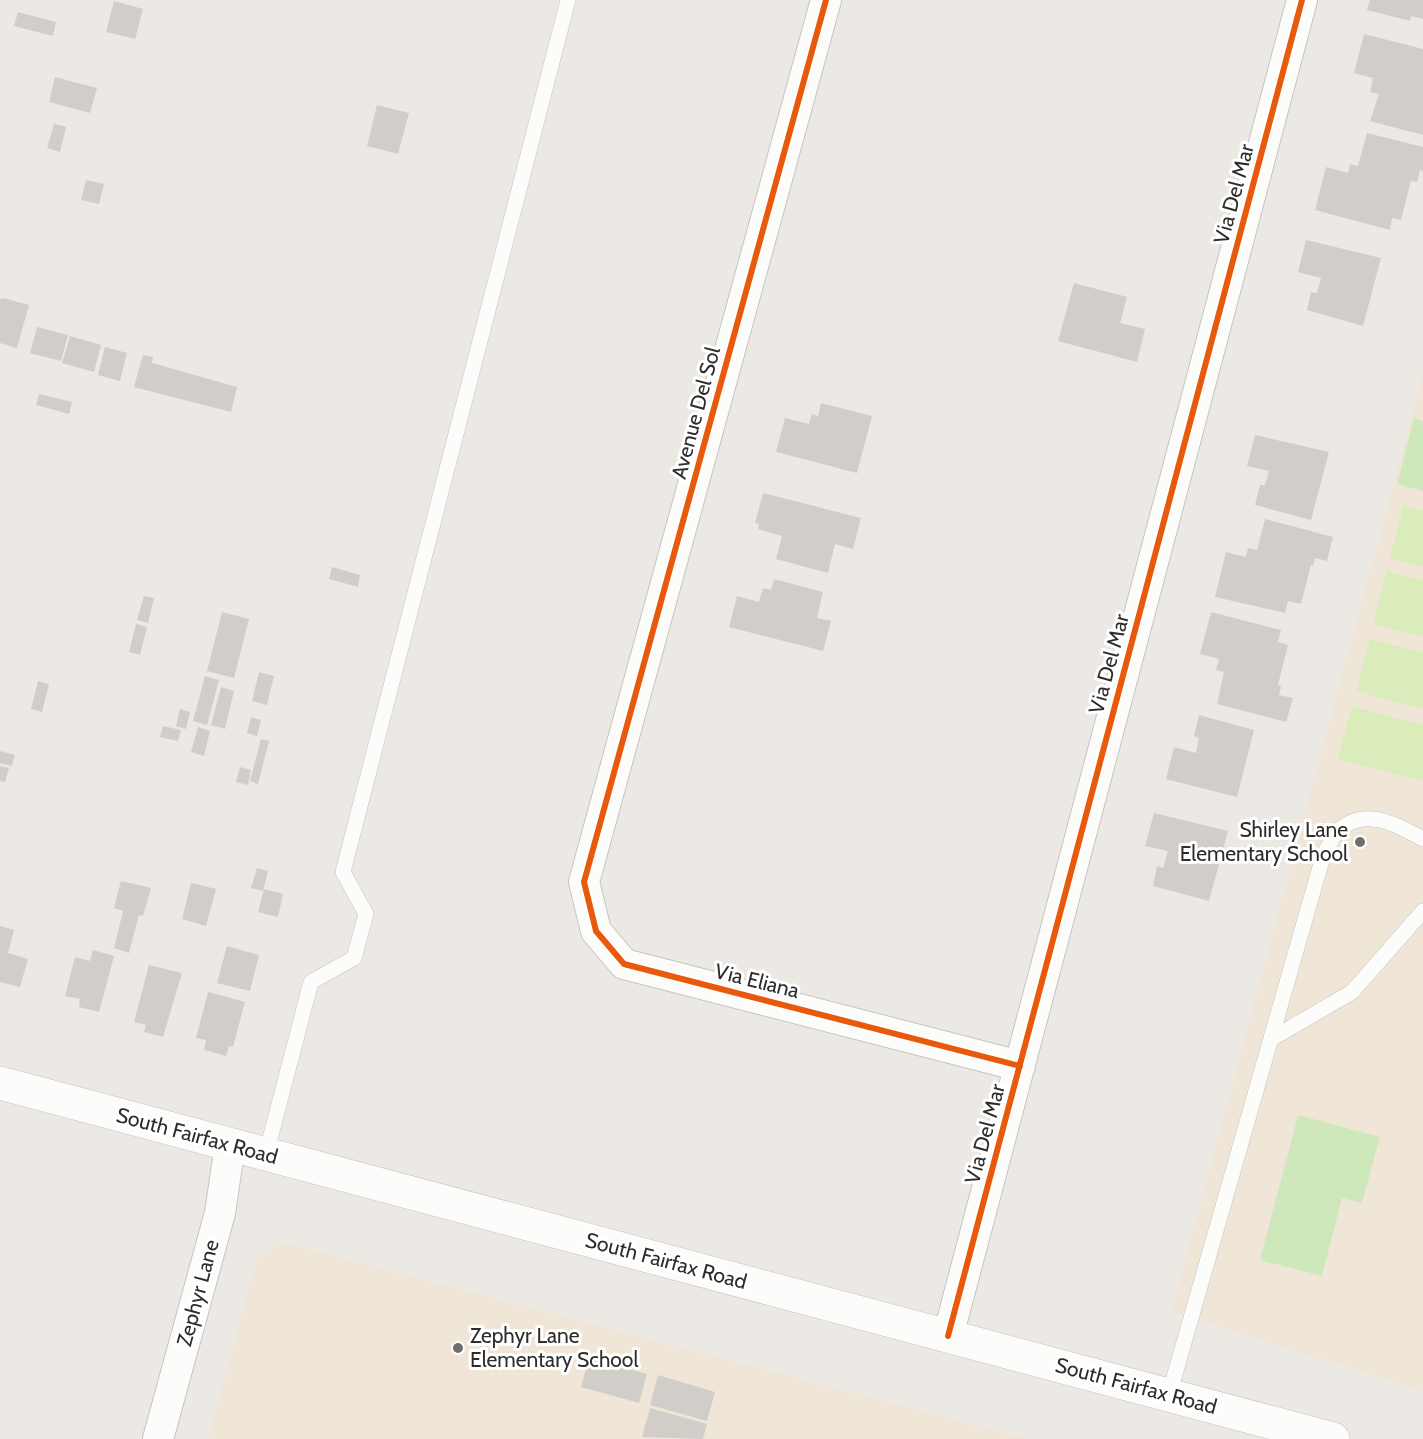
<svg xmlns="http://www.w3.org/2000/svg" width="1423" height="1439" font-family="Cabin,sans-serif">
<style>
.education{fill:#efe6d8}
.green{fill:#cee8bb}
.pitch{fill:#daecb9}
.building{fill:#d1ceca}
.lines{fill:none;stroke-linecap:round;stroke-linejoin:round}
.lane-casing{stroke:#c5c4c4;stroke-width:16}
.street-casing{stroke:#c5c4c4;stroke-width:32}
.secondary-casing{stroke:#c5c4c4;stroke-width:34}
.lane{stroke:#fcfcfb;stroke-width:15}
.street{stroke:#fcfcfb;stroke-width:30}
.secondary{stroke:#fcfcfb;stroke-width:33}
.cycleway-casing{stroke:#fff;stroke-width:10}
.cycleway{stroke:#e8590c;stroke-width:6}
.poi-dot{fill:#706e6d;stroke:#fff;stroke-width:2}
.labels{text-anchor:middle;stroke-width:6;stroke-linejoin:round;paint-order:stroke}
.street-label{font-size:21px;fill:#2d2d2d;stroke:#fff}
.poi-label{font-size:21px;fill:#2d2d2d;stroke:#fff;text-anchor:end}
</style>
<rect width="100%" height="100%" fill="#ece8e4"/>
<path class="education" d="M1423,373V1391L1171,1312Z
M282,1242L1028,1439H208L257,1257Z"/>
<path class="green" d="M1414,418L1423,421V491L1397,484Z
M1298,1115L1380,1137L1362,1203L1342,1198L1322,1276L1260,1260Z"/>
<path class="pitch" d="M1404,505L1423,511V567L1390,558Z
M1387,571L1423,581V637L1373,624Z
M1370,639L1423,652V709L1356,691Z
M1352,706L1423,725V781L1338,759Z"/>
<path class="building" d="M1370,0H1423V19L1411,16L1410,21L1367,10Z
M114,1L143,9L135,39L106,32Z
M18,12L56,22L53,36L14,26Z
M1364,34L1423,49V135L1370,121L1379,94L1370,92L1373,78L1354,73Z
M55,77L97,88L90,113L49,102Z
M377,105L409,113L398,154L367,146Z
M54,124L66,127L60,152L47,148Z
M1367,133L1423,147V171L1420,170L1417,182L1411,181L1401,220L1392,218L1390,230L1315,210L1326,167L1348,173L1350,164L1358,166Z
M86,180L104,184L99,204L81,200Z
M1306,240L1381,258L1363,326L1307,310L1311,292L1317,293L1321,278L1298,272Z
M1074,283L1127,297L1120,323L1145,329L1137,362L1058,341Z
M3,298L29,305L17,348L0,343V299Z
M37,327L68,335L61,361L30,353Z
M70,336L101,345L94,372L62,363Z
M105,347L127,353L120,381L98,375Z
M143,355L153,357L152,363L237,387L231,412L134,387Z
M39,394L72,402L69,414L36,405Z
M821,403L872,416L857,473L776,452L785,418L809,424L812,414L818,416Z
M1255,435L1329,452L1311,520L1255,505L1260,485H1265L1269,471L1247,466Z
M763,493L861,518L853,549L835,544L828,573L776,559L782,536L758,529L759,524L755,523Z
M1265,519L1333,537L1327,561L1315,558L1313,566L1311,565L1301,604L1288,601L1285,613L1215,597L1226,552L1246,557L1248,548L1257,550Z
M332,567L360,575L358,587L329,579Z
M774,579L823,592L817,618L831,621L823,651L729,627L737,596L759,602L763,588L771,590Z
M144,596L154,598L148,623L137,620Z
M222,612L249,619L234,678L207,671Z
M1211,612L1281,630L1278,642L1288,645L1278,685L1281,686L1279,695L1293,698L1286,722L1217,704L1224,672L1216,670L1219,659L1200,654Z
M136,624L147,627L140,655L129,652Z
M259,672L274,676L267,705L252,701Z
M205,676L219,680L207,725L193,721Z
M38,681L49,684L42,712L31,709Z
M221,687L234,691L225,729L211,725Z
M180,709L190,712L186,729L176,726Z
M1199,715L1254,730L1237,797L1166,779L1174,747L1196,753L1199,738L1194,736Z
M251,717L261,720L257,736L247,733Z
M163,726L181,730L178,741L160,737Z
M198,727L210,731L204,756L191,752Z
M261,739L269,741L258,784L250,781Z
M0,751L15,755L12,766L0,763Z
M0,766L9,768L5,782L0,781Z
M240,767L251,770L248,785L236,782Z
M1154,813L1228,831L1209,901L1153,886L1157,866L1163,868L1168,851L1145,846Z
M257,868L268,871L263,891L251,888Z
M121,881L151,888L143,916L139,915L129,953L114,948L123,911L114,908Z
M191,883L216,889L206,926L182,919Z
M264,889L283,894L278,917L258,912Z
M0,926L14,930L8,953L28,959L20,987L0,982Z
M227,946L259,955L250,991L217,983Z
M93,950L114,956L99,1012L79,1007L80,999L65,996L75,957L90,961Z
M149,965L182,973L163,1037L144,1032L146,1025L134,1022Z
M208,992L245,1002L233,1047L229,1046L226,1056L204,1050L206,1040L196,1038Z
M589,1358L647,1374L639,1403L581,1387Z
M658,1375L715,1392L707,1421L650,1405Z
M650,1408L707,1424L703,1439L642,1437Z"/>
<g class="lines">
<g class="lane-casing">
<path id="lane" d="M1271,1039L1352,992L1423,911
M266,1154L311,982L354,958L366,914L343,872L568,0
M1169,1395L1324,853C1329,846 1333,835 1340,829C1366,807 1398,825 1423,839"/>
</g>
<g class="street-casing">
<path id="street" d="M826,0L584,882L596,931L624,964L1020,1066
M948,1336L1302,0
M158,1439L220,1213L230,1145"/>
</g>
<g class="secondary-casing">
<path id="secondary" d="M0,1083L1333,1439"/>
</g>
<use href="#lane" class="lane"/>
<use href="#street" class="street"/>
<use href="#secondary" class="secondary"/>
<g class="cycleway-casing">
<path id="cycleway" d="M826,0L584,882L596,931L624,964L1020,1066
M948,1336L1302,0"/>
</g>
<use href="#cycleway" class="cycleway"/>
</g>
<g class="poi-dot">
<circle cx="1360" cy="842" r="6"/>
<circle cx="458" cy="1348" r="6"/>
</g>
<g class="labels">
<g class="street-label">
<text transform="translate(1234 194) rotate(-75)" y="7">Via Del Mar</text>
<text transform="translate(696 413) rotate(-75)" y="7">Avenue Del Sol</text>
<text transform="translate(1109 664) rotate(-75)" y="7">Via Del Mar</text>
<text transform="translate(757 981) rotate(14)" y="7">Via Eliana</text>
<text transform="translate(985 1134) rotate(-75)" y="7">Via Del Mar</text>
<text transform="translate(197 1136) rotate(15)" y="7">South Fairfax Road</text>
<text transform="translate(666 1261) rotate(15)" y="7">South Fairfax Road</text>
<text transform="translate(198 1293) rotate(-75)" y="7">Zephyr Lane</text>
<text transform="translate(1136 1386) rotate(15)" y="7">South Fairfax Road</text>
</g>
<g class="poi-label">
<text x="1348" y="837">Shirley Lane<tspan x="1348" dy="24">Elementary School</tspan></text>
<text x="470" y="1343" text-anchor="start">Zephyr Lane<tspan x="470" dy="24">Elementary School</tspan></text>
</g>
</g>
</svg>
